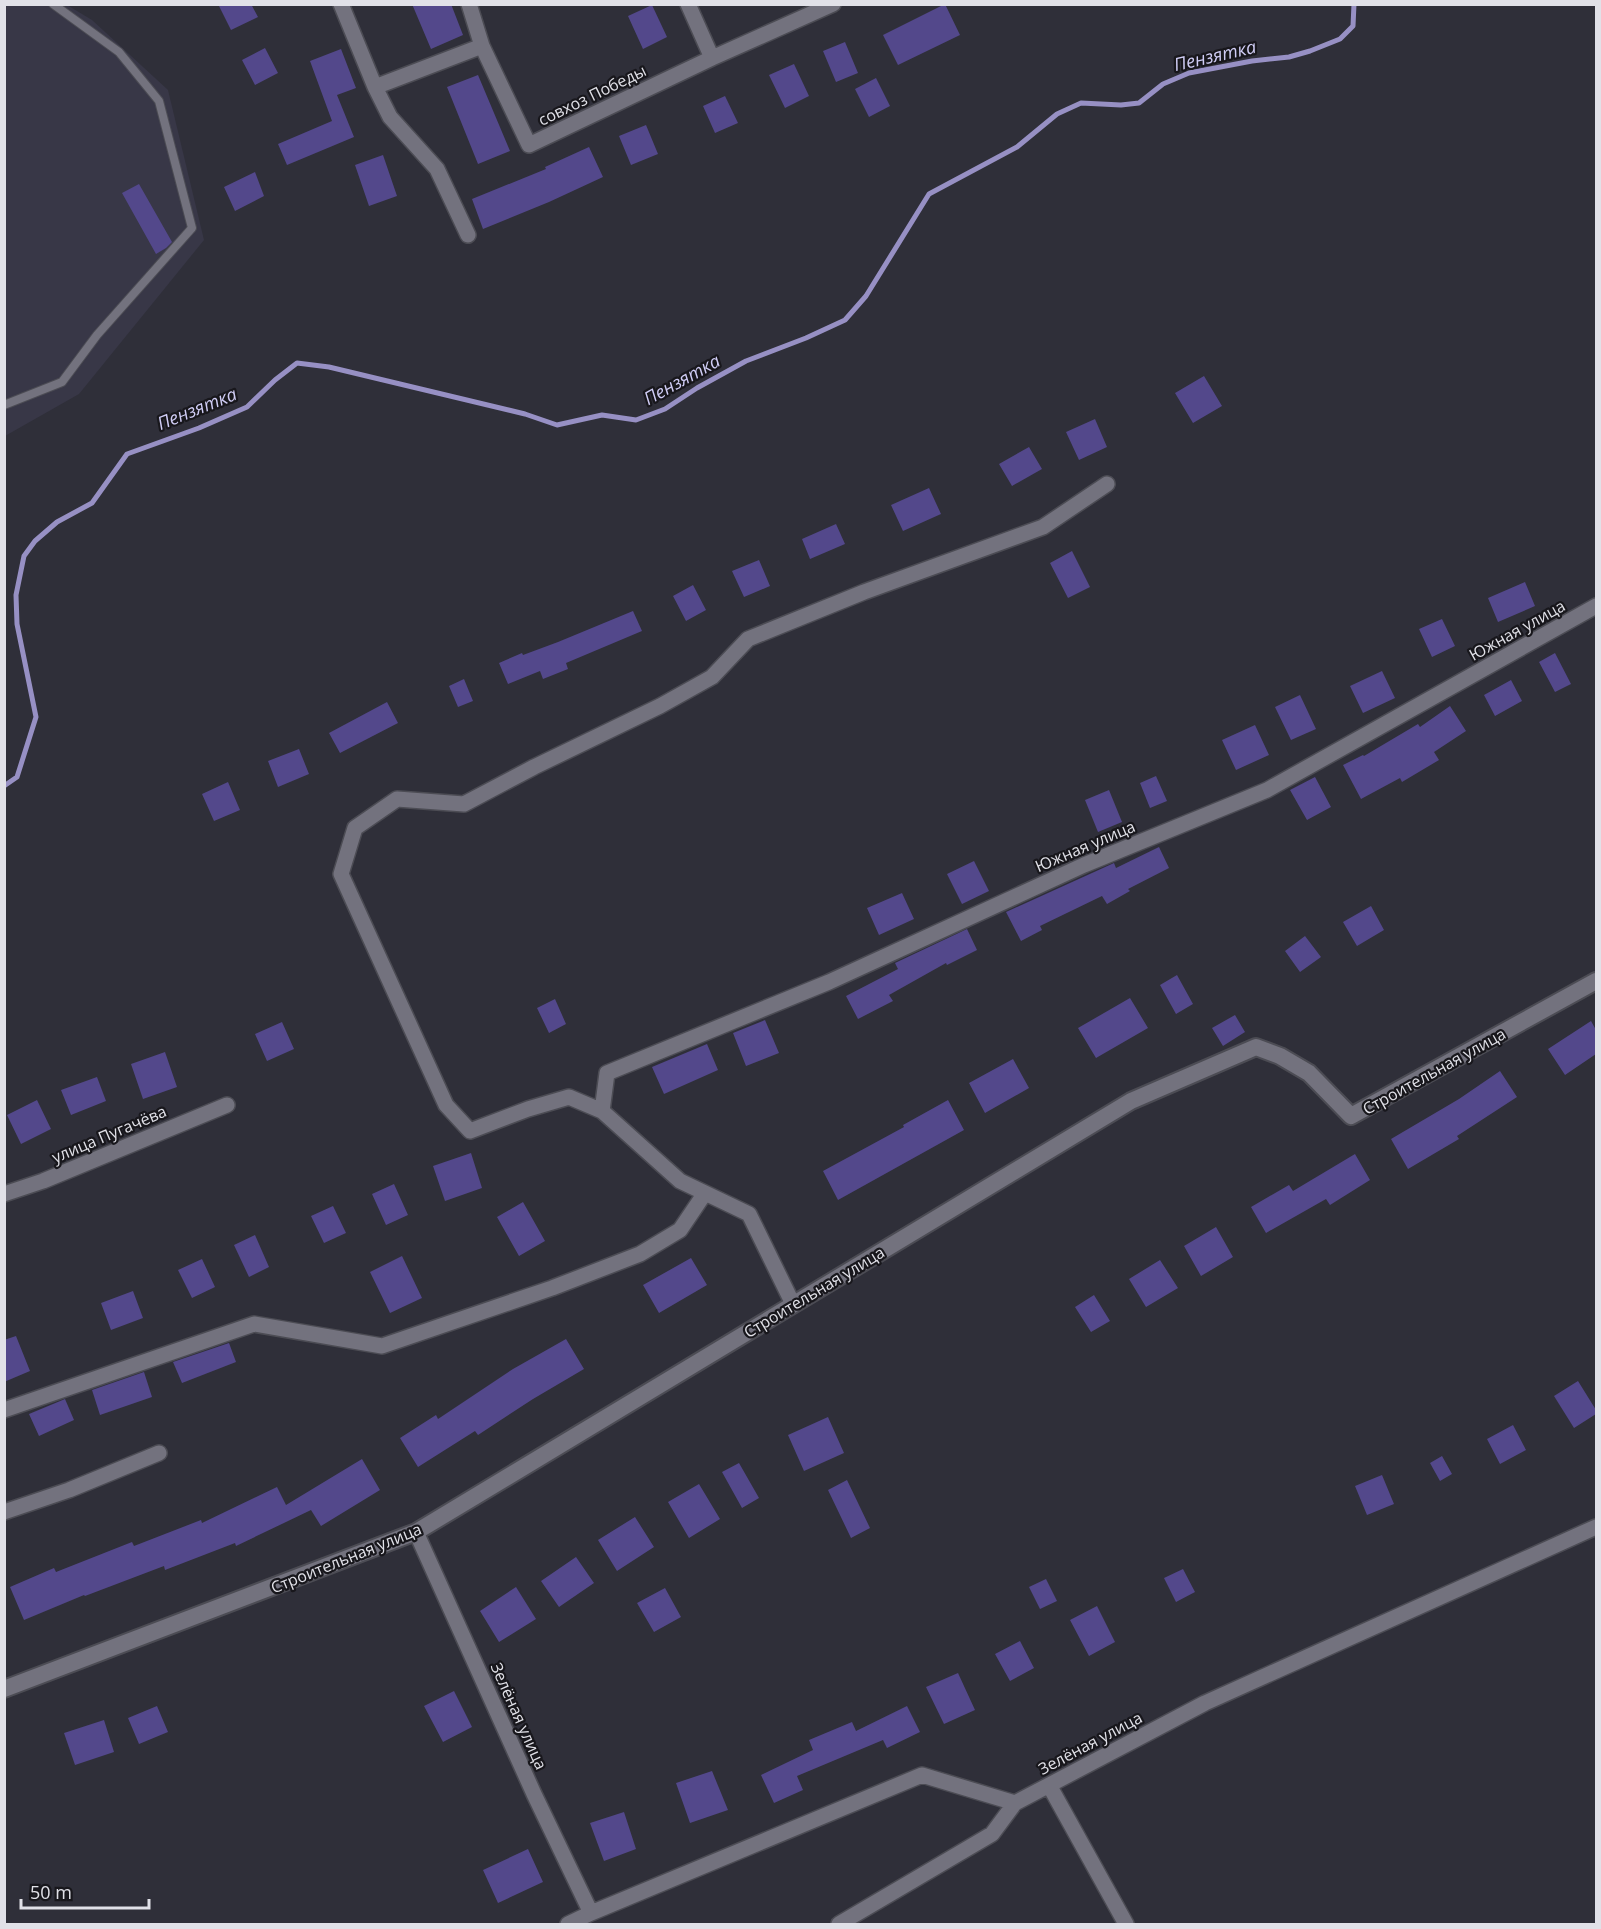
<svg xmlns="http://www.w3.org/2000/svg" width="1601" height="1929" font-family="'Open Sans',sans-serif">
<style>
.built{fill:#383747}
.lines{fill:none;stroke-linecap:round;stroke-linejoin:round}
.stream{stroke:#9790c4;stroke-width:5}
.building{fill:#53488b}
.service-casing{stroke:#4c4c54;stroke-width:10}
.minor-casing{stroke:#4c4c54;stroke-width:18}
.tertiary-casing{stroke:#4c4c54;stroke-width:20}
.service{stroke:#73727e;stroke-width:8}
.minor{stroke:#73727e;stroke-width:15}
.tertiary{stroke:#73727e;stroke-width:16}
.labels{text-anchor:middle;stroke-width:4.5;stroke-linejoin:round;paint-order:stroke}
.street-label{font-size:16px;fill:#e1e1e8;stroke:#18171c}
.water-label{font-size:18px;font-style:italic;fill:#d0cdf5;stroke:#18171c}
</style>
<rect width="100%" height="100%" fill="#2f2f39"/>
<path class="built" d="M5,5H67L92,20L168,90L204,240L79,394L5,436Z"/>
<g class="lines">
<path class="stream" d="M4,786L17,777L36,717L17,624L16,595L24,556L35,541L57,522L92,503L127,454L199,428L247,407L275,380L297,363L329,367L525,414L557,425L602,415L636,420L665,409L697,388L746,361L806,338L845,320L866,296L929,194L1017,147L1057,114L1081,103L1121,105L1139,103L1163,84L1189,73L1252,61L1289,57L1310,51L1340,39L1353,26L1354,4"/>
</g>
<path class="building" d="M218,4H251L258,17L231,30Z
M412,4H451L463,35L431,49Z
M945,4L960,35L898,65L883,35Z
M652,5L667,37L643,49L628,16Z
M845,42L858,73L836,82L823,51Z
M265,48L278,73L255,85L242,60Z
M341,49L356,88L337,95L354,137L287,165L278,144L332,121L310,61Z
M794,64L809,96L785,108L769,75Z
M478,75L510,151L478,164L447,87Z
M876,78L890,106L869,117L855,89Z
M725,96L738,123L715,133L703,106Z
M646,125L658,154L631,165L619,136Z
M589,147L603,177L549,202L483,229L472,199L546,169L545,167Z
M383,155L397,196L369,206L355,165Z
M255,172L264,196L235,211L224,187Z
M139,184L172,242L166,248L156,254L122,193Z
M1204,376L1222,406L1193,423L1175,393Z
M1095,419L1107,447L1079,460L1066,432Z
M1029,447L1042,469L1012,486L999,464Z
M929,488L941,514L903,531L891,505Z
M836,524L845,544L810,559L802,539Z
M1072,551L1090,587L1068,598L1050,563Z
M759,560L770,586L744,597L732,571Z
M1525,582L1535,606L1498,622L1488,598Z
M693,585L706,610L686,621L673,596Z
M633,611L642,631L566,663L568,669L543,679L540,671L508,684L499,663L522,653L523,655L558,642Z
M1442,619L1455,646L1432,657L1419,629Z
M1555,653L1571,684L1555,692L1539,662Z
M1382,671L1395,698L1363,713L1350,686Z
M464,679L473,701L458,707L449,686Z
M1511,680L1522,701L1495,716L1484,695Z
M1300,695L1316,729L1291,740L1275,707Z
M387,702L398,723L340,753L329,733Z
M1450,706L1466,731L1434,752L1439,760L1402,782L1400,778L1361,799L1343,765L1363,755L1364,756L1418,724L1420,727Z
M1255,725L1269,755L1236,770L1222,740Z
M299,749L309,774L278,787L268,761Z
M1156,776L1167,801L1150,808L1140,783Z
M1315,777L1331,807L1307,820L1290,790Z
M228,782L240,810L214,821L202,794Z
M1109,790L1122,822L1098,832L1085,800Z
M1159,847L1169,868L1128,889L1130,891L1107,904L1102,896L1040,926L1042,930L1021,941L1006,912L1114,863L1116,868Z
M974,861L989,891L962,904L947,874Z
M902,893L914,919L879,935L867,908Z
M1371,906L1384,930L1357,946L1343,922Z
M967,929L977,950L947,965L946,963L889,995L893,1001L858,1019L846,996L898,969L895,963Z
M1305,936L1321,957L1300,972L1285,951Z
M1177,975L1193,1004L1176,1014L1160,985Z
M1130,998L1148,1028L1096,1058L1078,1028Z
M555,999L566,1024L549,1033L537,1008Z
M1235,1015L1245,1032L1223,1046L1212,1028Z
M765,1020L779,1053L746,1066L733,1033Z
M1591,1021L1596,1030V1054L1565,1075L1548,1049Z
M282,1022L294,1049L267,1061L255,1034Z
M707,1044L718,1070L664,1094L652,1067Z
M165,1052L177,1087L143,1099L131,1064Z
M1013,1059L1029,1088L985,1113L969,1083Z
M1500,1071L1517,1097L1457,1136L1459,1139L1408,1169L1391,1139L1459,1099Z
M97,1077L106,1101L71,1115L61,1090Z
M37,1100L51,1129L21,1144L7,1115Z
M948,1100L964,1130L838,1200L823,1171L904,1127L903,1125Z
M471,1153L482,1188L445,1201L433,1166Z
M1355,1154L1370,1180L1330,1205L1326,1199L1266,1233L1251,1207L1289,1185L1293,1191Z
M394,1184L408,1215L386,1225L372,1194Z
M523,1202L545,1241L519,1256L497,1217Z
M333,1206L346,1233L324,1243L311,1216Z
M1216,1227L1233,1257L1201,1276L1184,1246Z
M255,1235L269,1267L249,1277L234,1245Z
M402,1256L422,1298L390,1313L370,1272Z
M691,1258L707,1285L659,1313L643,1285Z
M202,1259L215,1287L192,1298L178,1270Z
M1160,1260L1178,1288L1146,1307L1129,1279Z
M133,1291L143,1318L111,1330L101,1303Z
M1094,1295L1110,1321L1091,1332L1075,1307Z
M16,1336L30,1371L4,1382V1340Z
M566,1339L584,1369L533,1399L478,1435L475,1431L418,1467L400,1438L436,1415L438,1419L513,1369Z
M229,1343L236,1362L182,1383L173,1362Z
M144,1372L152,1397L100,1415L92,1390Z
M1578,1381L1596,1410V1414L1574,1428L1554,1396Z
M65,1399L74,1420L39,1436L29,1414Z
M828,1417L844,1453L804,1471L788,1435Z
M1513,1425L1526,1450L1500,1464L1487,1439Z
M1442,1456L1452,1474L1440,1481L1430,1463Z
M362,1459L380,1490L321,1526L311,1510L236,1546L235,1543L165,1570L164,1566L85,1596L84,1595L24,1620L10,1587L54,1568L56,1572L132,1542L134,1546L201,1520L202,1523L277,1487L286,1505Z
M739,1463L759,1498L742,1508L722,1472Z
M1382,1475L1394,1504L1367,1515L1355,1486Z
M847,1480L870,1528L851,1538L828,1490Z
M699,1484L720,1519L689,1538L668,1502Z
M635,1517L654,1547L617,1571L598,1540Z
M576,1557L594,1583L559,1607L541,1581Z
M1183,1569L1195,1592L1176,1602L1164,1578Z
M1046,1579L1057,1601L1040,1609L1029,1587Z
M516,1587L536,1619L499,1642L480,1611Z
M665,1588L681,1617L654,1632L637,1603Z
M1097,1606L1115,1642L1089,1656L1070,1620Z
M1020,1641L1034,1668L1010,1681L995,1654Z
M958,1673L975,1710L944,1724L926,1687Z
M454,1691L472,1727L443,1742L424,1706Z
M157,1706L168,1732L139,1744L128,1718Z
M907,1706L920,1732L887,1748L883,1740L797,1776L803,1790L774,1803L761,1775L813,1750L809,1740L852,1722L856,1731Z
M104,1720L114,1752L75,1765L64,1733Z
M712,1771L728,1810L690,1823L676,1783Z
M624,1812L636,1849L604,1861L590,1823Z
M528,1849L543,1882L498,1903L483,1870Z"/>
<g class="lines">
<g class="service-casing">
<path id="service" d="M4,405L62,382L97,335L192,228L159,101L119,52L53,4"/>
</g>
<g class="minor-casing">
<path id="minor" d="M341,4L375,87L482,46
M469,4L482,46L529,145L712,58L833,4
M688,4L712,58
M375,87L390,117L437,169L468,235
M602,1111L607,1073L829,982L1084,865L1267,790L1596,606
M4,1194L43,1181L227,1105
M793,1304L749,1214L680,1181L602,1111L569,1097L528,1109L470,1131L446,1105L341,874L355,828L397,799L464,804L534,767L660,706L712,677L748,639L864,592L1043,527L1107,484
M4,1410L254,1324L382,1346L552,1288L640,1254L680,1230L705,1193
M4,1512L69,1490L159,1453
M416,1532L534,1794L591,1913L922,1775L1015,1803L1205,1703L1596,1527
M1049,1785L1126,1924
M568,1924L591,1913
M839,1924L992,1834L1015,1803"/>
</g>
<g class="tertiary-casing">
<path id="tertiary" d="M4,1689L416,1532L1131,1101L1256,1047L1280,1056L1309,1073L1351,1116L1596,981"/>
</g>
<use href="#service" class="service"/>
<use href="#minor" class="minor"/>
<use href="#tertiary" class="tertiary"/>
</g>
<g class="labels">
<g class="street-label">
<text transform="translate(592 95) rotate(-26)" y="6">совхоз Победы</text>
<text transform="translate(1517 630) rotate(-29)" y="6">Южная улица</text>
<text transform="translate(1085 846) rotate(-23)" y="6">Южная улица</text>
<text transform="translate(1434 1071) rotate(-29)" y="6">Строительная улица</text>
<text transform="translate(109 1134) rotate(-23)" y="6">улица Пугачёва</text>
<text transform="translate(814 1292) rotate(-31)" y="6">Строительная улица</text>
<text transform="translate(346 1558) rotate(-22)" y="6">Строительная улица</text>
<text transform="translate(519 1716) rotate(66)" y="6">Зелёная улица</text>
<text transform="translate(1090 1743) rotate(-28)" y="6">Зелёная улица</text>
</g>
<g class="water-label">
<text transform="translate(1215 56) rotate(-13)" y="6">Пензятка</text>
<text transform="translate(682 380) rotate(-29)" y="6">Пензятка</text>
<text transform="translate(197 409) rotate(-22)" y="6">Пензятка</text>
</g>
</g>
<rect width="1601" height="1929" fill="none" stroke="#e1e1e8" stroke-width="12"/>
<path d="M21 1899v9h128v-9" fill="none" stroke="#e1e1e8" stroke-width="3"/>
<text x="30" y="1899" font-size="18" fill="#e1e1e8" stroke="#18171c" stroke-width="4.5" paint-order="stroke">50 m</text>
</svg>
